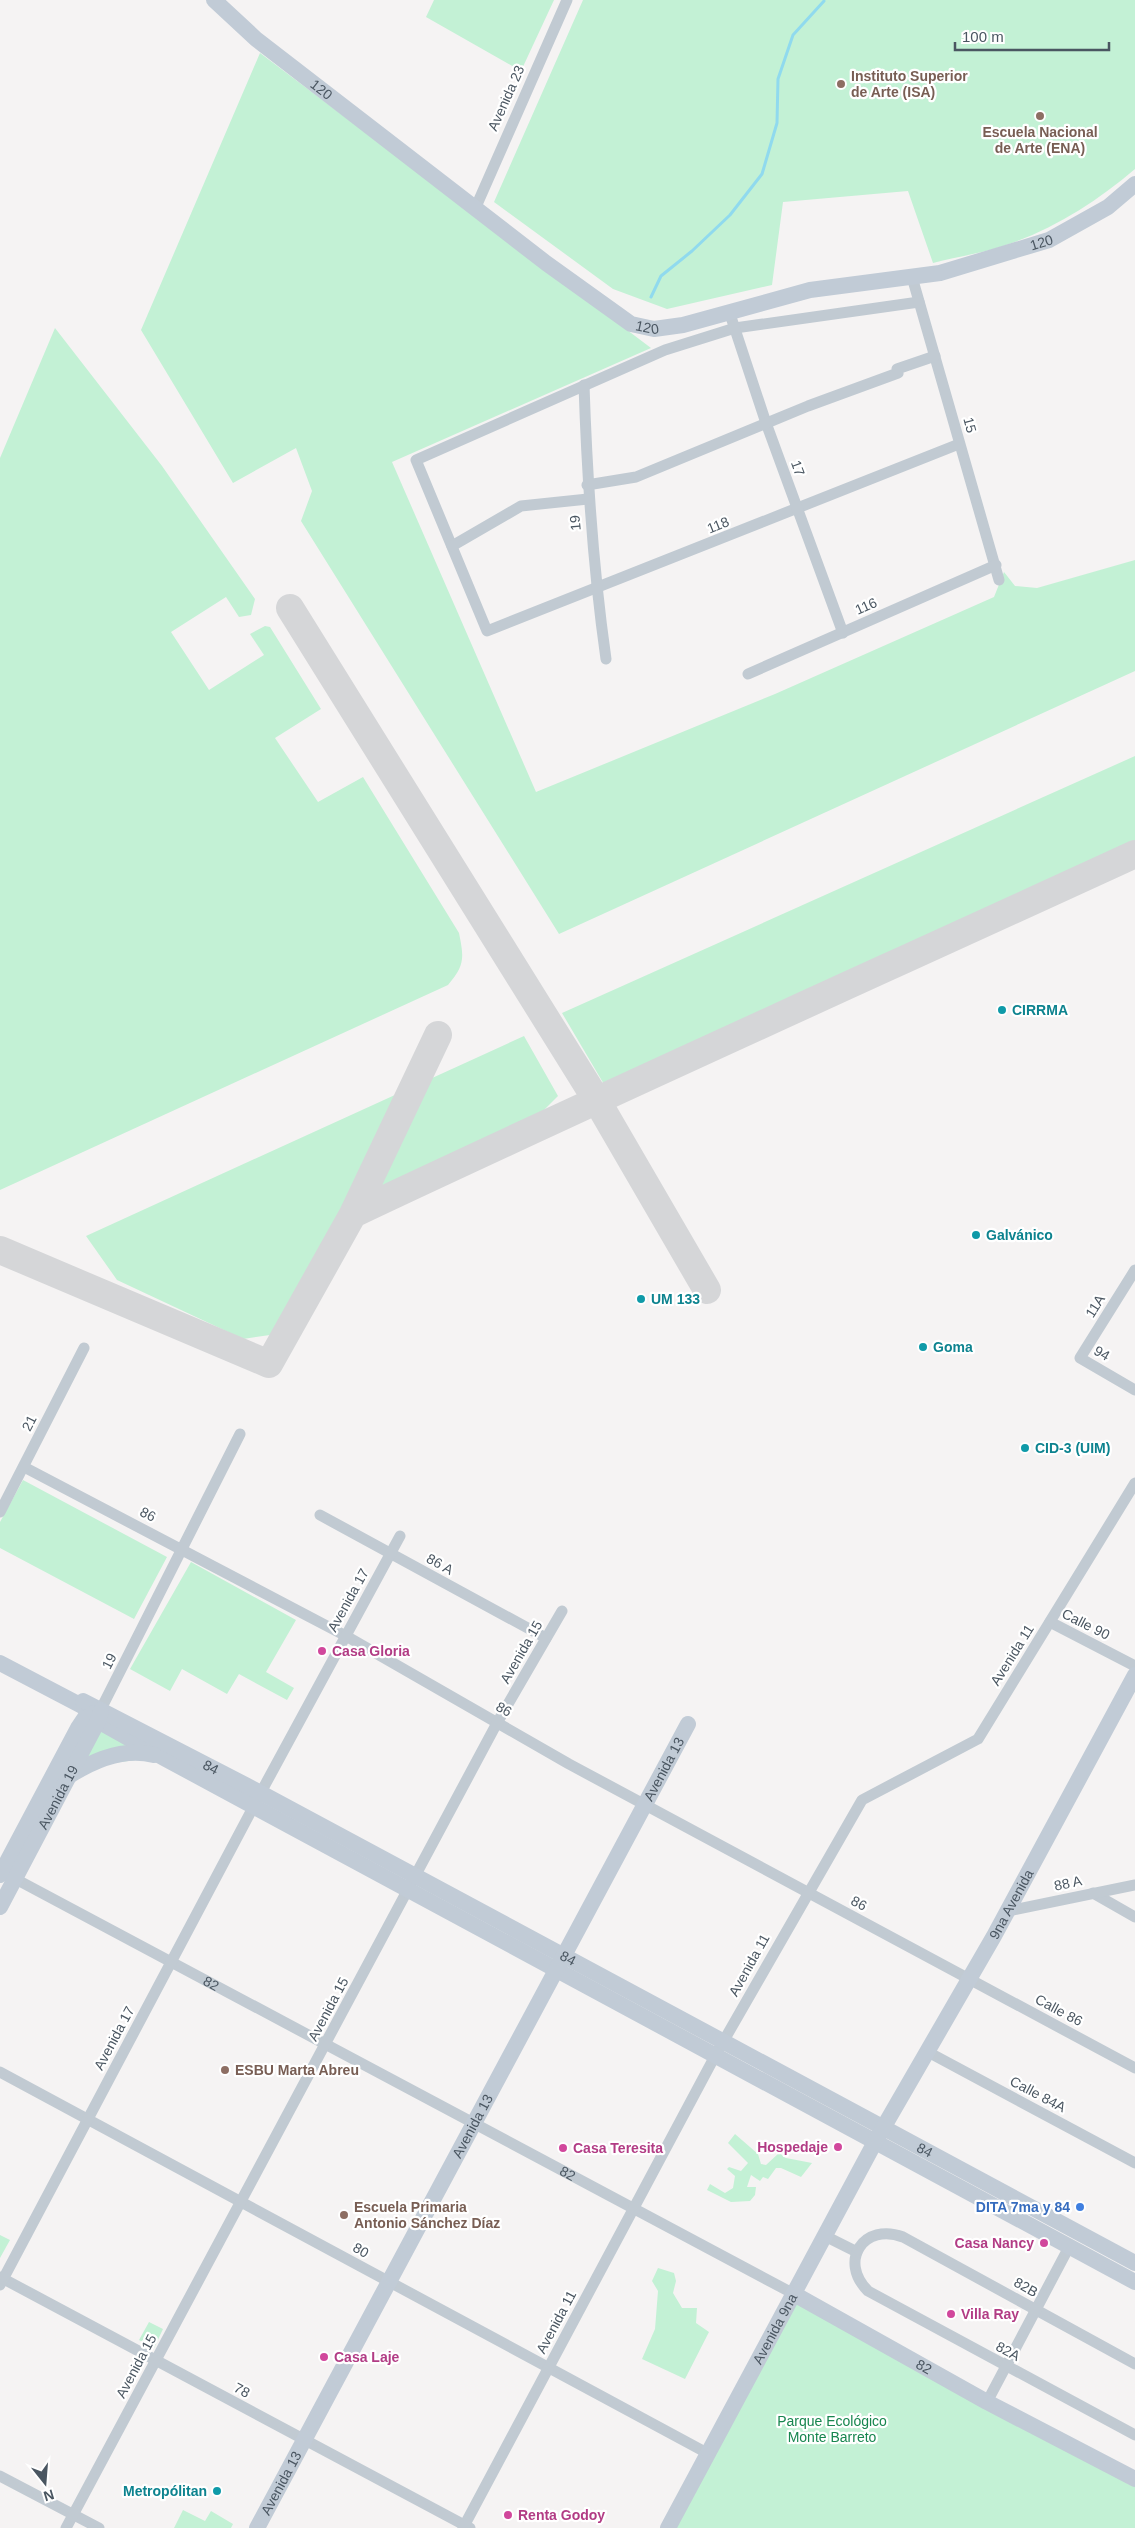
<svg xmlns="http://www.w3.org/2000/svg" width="1135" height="2528" font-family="Arial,sans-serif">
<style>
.green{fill:#c3f1d5}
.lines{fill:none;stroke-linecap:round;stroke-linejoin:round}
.stream{stroke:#90daee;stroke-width:3}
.taxiway{stroke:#d5d6d8;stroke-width:28}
.street{stroke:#c1cad2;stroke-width:11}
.secondary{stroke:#c1cbd6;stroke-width:16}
.education-dot{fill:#8d6e63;stroke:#fff;stroke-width:2}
.culture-dot{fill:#0f9aa8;stroke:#fff;stroke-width:2}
.hotel-dot{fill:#d1479c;stroke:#fff;stroke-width:2}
.shop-dot{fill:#3f7fe0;stroke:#fff;stroke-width:2}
.labels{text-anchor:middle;stroke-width:4.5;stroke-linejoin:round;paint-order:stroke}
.education-label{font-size:14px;font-weight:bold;fill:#785e54;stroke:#fff;text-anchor:start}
.street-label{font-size:14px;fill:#4a5661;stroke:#fff}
.culture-label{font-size:14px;font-weight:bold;fill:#0d838f;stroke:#fff;text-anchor:start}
.hotel-label{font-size:14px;font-weight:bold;fill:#b23c85;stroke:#fff;text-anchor:start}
.shop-label{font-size:14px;font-weight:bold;fill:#366cbe;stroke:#fff;text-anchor:end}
.park-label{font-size:14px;fill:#17864f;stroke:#fff}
</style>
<rect width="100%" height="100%" fill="#f5f3f3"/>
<path class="green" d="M434,0H554L521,71L426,17Z
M583,0H1135V169C1095,203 1051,231 1000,247C978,254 955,257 933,263L908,191L783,202L772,285L667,309L613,289L494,202Z
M260,53L651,348L392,462L536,792L775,694L994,597L1004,572L1015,586L1037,588L1135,560V671L559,934L301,521L312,491L296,448L233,483L141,330Z
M55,328L162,466L255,599L251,615L239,617L226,597L171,632L209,690L264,655L250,634L265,626L270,627L321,709L275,738L318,802L363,777L459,933C464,958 465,965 448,985L0,1190V458Z
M1135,756V847L985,917L605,1086L562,1013Z
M524,1036L558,1096L534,1120L337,1216L281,1326L270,1335L243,1339L117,1280L86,1236Z
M23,1480L167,1557L134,1619L0,1548V1522Z
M191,1562L296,1620L266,1672L294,1688L287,1700L239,1674L227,1694L182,1669L170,1691L130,1669Z
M98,1721L158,1757L83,1767Z
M735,2134L758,2154L761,2164L766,2165L779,2153L786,2158L812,2163L801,2177L781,2168H776L768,2179L763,2177L760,2181L751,2175L747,2187H756L755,2195L750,2201L731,2202L707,2190L710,2184L725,2193L733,2188L735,2176L727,2169L729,2167L741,2171L748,2163L728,2143Z
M0,2235L10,2240L0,2258Z
M658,2268L674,2273L676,2281L673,2293L682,2308H697L696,2323L709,2332L685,2379L642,2359L655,2329L658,2291L652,2281Z
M794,2294L1135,2479V2528H668Z
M149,2322L163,2329L154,2348L139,2340Z
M183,2510L205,2521L211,2511L233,2524L231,2528H174Z"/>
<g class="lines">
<path class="stream" d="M651,297L661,276L692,251L730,215L762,174L777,123L778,79L793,35L824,1"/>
<path class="taxiway" d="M290,608L596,1099L707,1290
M353,1214C613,1091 874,974 1135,854
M0,1250L269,1364L353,1214L438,1035"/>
<g class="street">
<path d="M475,209L567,0"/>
<path d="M912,277L999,580"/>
<path d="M919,302L735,328L665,350L416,460L487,631L959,444"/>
<path d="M729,311L766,423L843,633"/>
<path d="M584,385C587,477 593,568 606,659"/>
<path d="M587,485L636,477L808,406L898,373L897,369L935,356"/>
<path d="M452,546L521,506L588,499"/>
<path d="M748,674L996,565"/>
<path d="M1135,1270L1080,1358L1135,1390"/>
<path d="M24,1467L346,1636L569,1764L1135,2068"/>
<path d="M0,1512L84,1348"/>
<path d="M320,1515L546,1638"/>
<path d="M1050,1622L1135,1666"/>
<path d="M101,1709L240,1434"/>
<path id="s1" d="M10,1876L794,2294"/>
<path d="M1093,1893L1135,1917"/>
<path d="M1008,1911L1135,1885"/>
<path d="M928,2052L1135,2163"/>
<path d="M0,2072L707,2453"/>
<path d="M825,2236L857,2252"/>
<path d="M0,2277L470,2528"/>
<path d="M0,2285L266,1783L400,1536"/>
<path d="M1135,2364L903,2237C864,2222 838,2261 868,2291L1135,2435"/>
<path d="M987,2402L1069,2247"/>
<path d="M0,2476L99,2528"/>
<path d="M66,2528L497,1723L562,1611"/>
<path d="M463,2528L715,2056L862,1800L978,1739L1135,1483"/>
</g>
<g class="secondary">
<path id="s2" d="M214,0L256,39L546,263L631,324L654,329L683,325L810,290L940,273L1049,240L1108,207L1135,184"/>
<path d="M0,1663L82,1706L98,1721L164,1758L1135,2282"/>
<path id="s3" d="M83,1701L261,1793L1135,2263"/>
<path d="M69,1776C94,1760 124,1747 154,1755"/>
<path d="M0,1875L78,1728L84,1719L100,1710"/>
<path id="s4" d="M0,1907L98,1721L101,1711"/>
<path id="s5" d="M794,2294L987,2402L1135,2479"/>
<path id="s6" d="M257,2528L688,1724"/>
<path id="s7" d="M668,2528L875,2142L994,1936L1135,1675"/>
</g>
</g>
<g class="education-dot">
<circle cx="841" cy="84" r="5"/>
<circle cx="1040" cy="116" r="5"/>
<circle cx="225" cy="2070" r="5"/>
<circle cx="344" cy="2215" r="5"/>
</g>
<g class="culture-dot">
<circle cx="1002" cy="1010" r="5"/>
<circle cx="976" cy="1235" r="5"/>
<circle cx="641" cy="1299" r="5"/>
<circle cx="923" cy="1347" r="5"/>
<circle cx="1025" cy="1448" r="5"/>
<circle cx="217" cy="2491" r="5"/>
</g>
<g class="hotel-dot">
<circle cx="322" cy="1651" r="5"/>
<circle cx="838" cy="2147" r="5"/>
<circle cx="563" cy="2148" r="5"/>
<circle cx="1044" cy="2243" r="5"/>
<circle cx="951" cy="2314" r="5"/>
<circle cx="324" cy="2357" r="5"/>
<circle cx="508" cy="2515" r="5"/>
</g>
<circle class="shop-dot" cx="1080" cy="2207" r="5"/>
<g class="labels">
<g class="education-label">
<text x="851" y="81">Instituto Superior<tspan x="851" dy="16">de Arte (ISA)</tspan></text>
<text x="1040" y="137" text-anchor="middle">Escuela Nacional<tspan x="1040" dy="16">de Arte (ENA)</tspan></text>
<text x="235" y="2075">ESBU Marta Abreu</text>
<text x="354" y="2212">Escuela Primaria<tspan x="354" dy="16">Antonio Sánchez Díaz</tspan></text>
</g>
<g class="street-label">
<text dy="5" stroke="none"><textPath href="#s2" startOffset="140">120</textPath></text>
<text transform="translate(506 98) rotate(-66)" y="5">Avenida 23</text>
<text dy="5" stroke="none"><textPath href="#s2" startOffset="950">120</textPath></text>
<text dy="5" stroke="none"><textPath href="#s2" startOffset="545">120</textPath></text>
<text transform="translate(970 425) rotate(75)" y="5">15</text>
<text transform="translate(798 468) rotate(70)" y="5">17</text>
<text transform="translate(575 523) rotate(-95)" y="5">19</text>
<text transform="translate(718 525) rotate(-22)" y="5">118</text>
<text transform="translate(866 606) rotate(-24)" y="5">116</text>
<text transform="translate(1095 1306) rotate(-58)" y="5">11A</text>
<text transform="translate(1102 1353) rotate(30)" y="5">94</text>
<text transform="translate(29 1423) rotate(-63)" y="5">21</text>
<text transform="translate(148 1514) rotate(27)" y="5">86</text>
<text transform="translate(440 1564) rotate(29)" y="5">86 A</text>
<text transform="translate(348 1600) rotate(-61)" y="5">Avenida 17</text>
<text transform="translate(1086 1624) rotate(27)" y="5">Calle 90</text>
<text transform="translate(521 1652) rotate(-60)" y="5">Avenida 15</text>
<text transform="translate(1012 1655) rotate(-58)" y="5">Avenida 11</text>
<text transform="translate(109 1661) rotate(-63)" y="5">19</text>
<text transform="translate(504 1709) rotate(30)" y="5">86</text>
<text dy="5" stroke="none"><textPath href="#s3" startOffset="144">84</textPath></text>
<text dy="5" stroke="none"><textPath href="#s6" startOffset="861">Avenida 13</textPath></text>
<text dy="5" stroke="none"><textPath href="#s4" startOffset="124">Avenida 19</textPath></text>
<text transform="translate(1068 1883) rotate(-12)" y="5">88 A</text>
<text transform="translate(859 1903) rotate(28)" y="5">86</text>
<text dy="5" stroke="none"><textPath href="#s7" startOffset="712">9na Avenida</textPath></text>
<text dy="5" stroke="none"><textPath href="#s3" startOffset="549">84</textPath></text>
<text transform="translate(749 1965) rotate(-61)" y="5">Avenida 11</text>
<text dy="5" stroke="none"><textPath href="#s1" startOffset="228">82</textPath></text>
<text transform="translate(328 2009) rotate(-62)" y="5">Avenida 15</text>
<text transform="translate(1059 2010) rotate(28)" y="5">Calle 86</text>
<text transform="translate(114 2038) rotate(-62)" y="5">Avenida 17</text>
<text transform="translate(1038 2094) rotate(28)" y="5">Calle 84A</text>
<text dy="5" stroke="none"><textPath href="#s6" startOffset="456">Avenida 13</textPath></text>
<text dy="5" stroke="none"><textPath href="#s3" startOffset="954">84</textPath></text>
<text dy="5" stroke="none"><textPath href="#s1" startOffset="632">82</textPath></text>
<text transform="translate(361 2250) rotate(29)" y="5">80</text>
<text transform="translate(1026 2287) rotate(29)" y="5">82B</text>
<text transform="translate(556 2322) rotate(-62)" y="5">Avenida 11</text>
<text dy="5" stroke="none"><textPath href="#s7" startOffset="226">Avenida 9na</textPath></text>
<text transform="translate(1008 2351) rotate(28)" y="5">82A</text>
<text transform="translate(136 2366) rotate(-62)" y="5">Avenida 15</text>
<text dy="5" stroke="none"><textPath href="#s5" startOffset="149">82</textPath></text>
<text transform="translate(242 2390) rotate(28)" y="5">78</text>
<text dy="5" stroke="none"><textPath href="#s6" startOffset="51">Avenida 13</textPath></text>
</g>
<g class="culture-label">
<text x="1012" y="1015">CIRRMA</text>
<text x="986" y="1240">Galvánico</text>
<text x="651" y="1304">UM 133</text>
<text x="933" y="1352">Goma</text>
<text x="1035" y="1453">CID-3 (UIM)</text>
<text x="207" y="2496" text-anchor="end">Metropólitan</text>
</g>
<g class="hotel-label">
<text x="332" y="1656">Casa Gloria</text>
<text x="828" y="2152" text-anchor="end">Hospedaje</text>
<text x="573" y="2153">Casa Teresita</text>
<text x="1034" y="2248" text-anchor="end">Casa Nancy</text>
<text x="961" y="2319">Villa Ray</text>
<text x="334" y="2362">Casa Laje</text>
<text x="518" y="2520">Renta Godoy</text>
</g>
<g class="shop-label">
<text x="1070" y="2212">DITA 7ma y 84</text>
</g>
<g class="park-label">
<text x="832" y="2426">Parque Ecológico<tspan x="832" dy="16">Monte Barreto</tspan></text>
</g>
</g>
<g transform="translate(45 2483) rotate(163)" stroke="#ffffff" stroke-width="4" paint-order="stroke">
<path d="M0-4L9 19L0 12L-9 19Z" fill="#4a5661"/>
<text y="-8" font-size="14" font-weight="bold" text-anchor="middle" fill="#4a5661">N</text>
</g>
<path d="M955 42v8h154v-8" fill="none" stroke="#4a5661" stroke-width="2.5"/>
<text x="962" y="42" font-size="15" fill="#4a5661" stroke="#ffffff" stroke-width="4" paint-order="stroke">100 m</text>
</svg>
